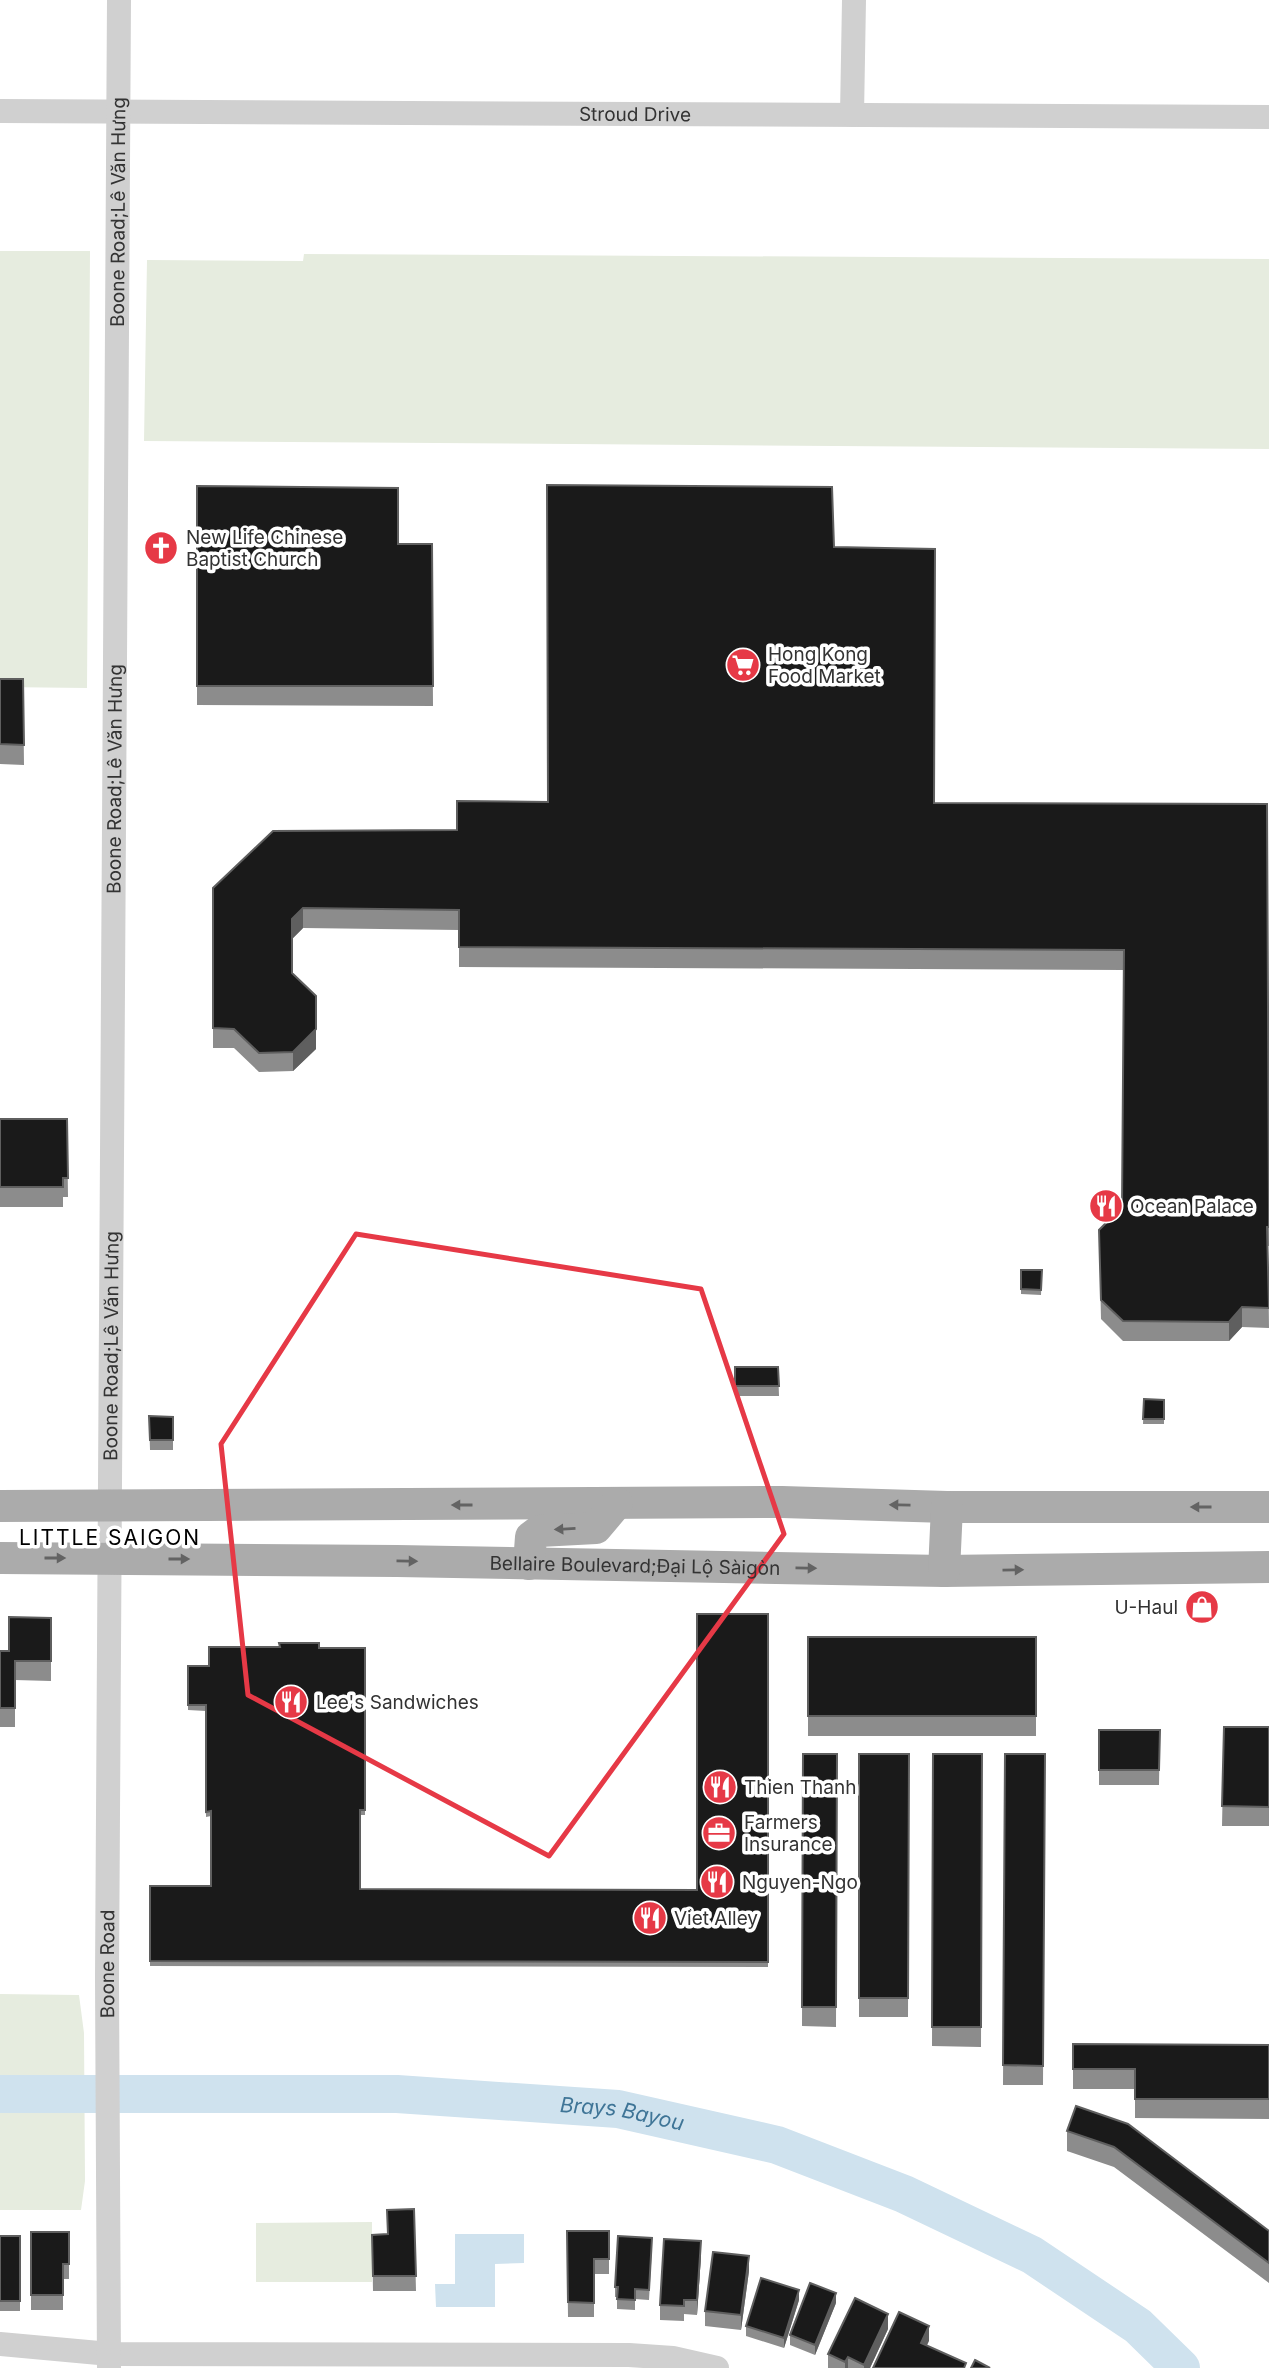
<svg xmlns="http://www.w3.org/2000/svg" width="1269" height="2368" font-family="Inter,sans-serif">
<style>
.green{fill:#e6ecdf}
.water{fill:#cfe2ee}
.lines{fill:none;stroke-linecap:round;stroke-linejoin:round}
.river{stroke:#cfe2ee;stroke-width:38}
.minor{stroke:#d0d0d0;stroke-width:24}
.major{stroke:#ababab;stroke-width:32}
.wall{fill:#8c8c8c}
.shaded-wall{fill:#5f5f5f}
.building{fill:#1a1a1a;stroke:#5f5f5f;stroke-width:2}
.oneway{fill:#636363}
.marked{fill:none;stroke:#e63946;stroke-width:5;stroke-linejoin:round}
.labels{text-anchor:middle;stroke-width:7;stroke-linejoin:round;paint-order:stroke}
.street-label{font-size:19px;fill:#333;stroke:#fff}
.poi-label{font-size:19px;fill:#333;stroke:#fff;text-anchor:start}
.neighbourhood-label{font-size:21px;letter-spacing:2px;fill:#000;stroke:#fff}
.water-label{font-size:21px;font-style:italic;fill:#3f7597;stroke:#fff}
</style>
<rect width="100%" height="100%" fill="#fff"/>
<path class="green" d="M0,251H90L87,688L0,687Z
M304,254L1269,259V449L144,441L147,260L303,261Z
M0,1994L79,1995L84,2033L85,2181L81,2210H0Z
M372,2222V2282H256V2223Z"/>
<path class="water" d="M455,2234H524V2263L495,2264V2307H436L435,2284H455Z"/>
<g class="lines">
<path class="river" id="s1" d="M0,2094H397L618,2109L777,2145L904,2194L1032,2255L1138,2326L1181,2368"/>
<g class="minor">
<path id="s2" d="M0,111L1269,117"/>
<path d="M852,115L854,0"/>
<path d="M0,2344L110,2354L629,2355L673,2358L717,2368"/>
<path id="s3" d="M109,2368L107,1978L119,0"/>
</g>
<g class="major">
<path d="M0,1506L782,1502L947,1507H1269"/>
<path id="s4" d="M0,1558L397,1561L944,1571L1269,1567"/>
<path d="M529,1564L531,1537L539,1531L596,1528L617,1503"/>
<path d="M944,1571L947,1507"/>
</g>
</g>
<path class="wall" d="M197,486L398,544H432L433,706L197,705Z
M834,547L934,803L1267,804L1269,1208V1246H1268L1269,1328L1242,1327L1229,1341H1123L1101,1319L1099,1230L1122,1207L1124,970L459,967V930L303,928L292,939V973L316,1049L293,1071L259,1072L234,1048H213V888L457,830L548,802Z
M0,679H23L24,765L0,764Z
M0,1119H67L68,1197H63V1207H0Z
M1021,1270H1042L1041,1295L1021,1294Z
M735,1367H778L779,1396H735Z
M1144,1399L1164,1400V1424H1143Z
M149,1416L173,1417V1450H150Z
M768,1614V1967L150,1966V1886H211V1816L206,1817V1711L188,1710V1666H209L319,1648H365V1815H360V1889L697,1890Z
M51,1618V1681L15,1680V1727H0V1651H9Z
M808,1637H1036V1736H808Z
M1224,1727H1269V1826H1222Z
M1099,1730H1160L1159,1785H1099Z
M803,1754H837L836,2027L802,2026Z
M859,1754H909L908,2017H859Z
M933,1754H982L981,2047L932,2046Z
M1005,1754H1045L1043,2085H1003Z
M1073,2044L1269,2045V2119L1135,2118V2089H1073Z
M1076,2106L1269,2231V2283L1114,2167L1067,2151V2131Z
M414,2209L416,2291H373L372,2235L387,2234Z
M567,2231H609V2274H594V2317H568Z
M31,2232H69V2279H63V2310H31Z
M0,2236H20V2311H0Z
M652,2248L649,2300L635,2299V2310L617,2309V2297H615V2287Z
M701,2256L697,2315L684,2314V2321L660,2320V2305Z
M749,2271L741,2330L705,2326V2311Z
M799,2300L784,2348L746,2336V2326Z
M836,2303L815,2355L790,2345V2335Z
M888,2329L870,2368H828V2354Z"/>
<path class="shaded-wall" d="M303,908V928L292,939V919Z
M316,1029V1049L293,1071V1052Z
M1242,1307V1327L1229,1341V1322Z
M701,2241V2256L697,2315V2300Z
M749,2256V2271L741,2330V2315Z
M799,2290V2300L784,2348V2338Z
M836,2293V2303L815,2355V2345Z
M888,2314V2329L870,2368H864V2365Z
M929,2326V2341L921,2358V2343Z
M848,2357V2368H845V2362Z"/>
<path class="building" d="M547,485L832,487L834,547L935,549L934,803L1267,804L1269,1208V1227H1267L1269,1308L1242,1307L1229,1322L1123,1321L1101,1300L1099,1230L1122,1207L1124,950L459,947V910L303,908L292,919V973L316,996V1029L293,1052L259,1053L234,1029L213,1028V888L273,831L457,830V801L548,802Z
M197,486L398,488V544H432L433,686H197Z
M0,679H23L24,745L0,744Z
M0,1119H67L68,1178H63V1187H0Z
M1021,1270H1042L1041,1290L1021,1289Z
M735,1367H778L779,1386H735Z
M1144,1399L1164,1400V1419H1143Z
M149,1416L173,1417V1440H150Z
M697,1614H768V1962L150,1961V1886H211V1811L206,1812V1705H188V1666H209V1647H280L279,1643H319V1648H365V1810H360V1889L697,1890Z
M9,1617L51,1618V1661H15V1708H0V1651H9Z
M808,1637H1036V1716H808Z
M1224,1727H1269V1807L1222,1806Z
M1099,1730H1160L1159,1770H1099Z
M803,1754H837L836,2007H802Z
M859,1754H909L908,1998H859Z
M933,1754H982L981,2027H932Z
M1005,1754H1045L1043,2066L1003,2065Z
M1073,2044L1269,2045V2099H1135V2069H1073Z
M1076,2106L1128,2124L1269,2231V2263L1114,2147L1067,2131Z
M414,2209L416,2276H373L372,2235L388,2234L387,2210Z
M567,2231H609V2259H594V2303L568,2302Z
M31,2232H69V2264H63V2295H31Z
M0,2236H20V2301H0Z
M618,2236L652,2238L649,2290L635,2289V2300L617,2299L618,2287H615Z
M664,2239L701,2241L697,2300H684V2306L660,2305Z
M713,2252L749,2256L741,2315L705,2311Z
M761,2278L799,2290L784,2338L746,2326Z
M810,2283L836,2293L815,2345L790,2335Z
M855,2298L888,2314L864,2365L848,2357L845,2362L828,2354Z
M899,2312L929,2326L921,2343L966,2363L964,2368H873Z
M975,2360L990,2368H971Z"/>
<defs><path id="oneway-solid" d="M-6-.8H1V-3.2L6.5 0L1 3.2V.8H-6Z" transform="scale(1.75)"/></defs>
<g class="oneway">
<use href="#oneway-solid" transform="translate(462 1505) rotate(180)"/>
<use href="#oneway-solid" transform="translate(900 1505) rotate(-179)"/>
<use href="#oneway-solid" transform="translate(1201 1507) rotate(-180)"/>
<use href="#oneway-solid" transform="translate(565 1529) rotate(177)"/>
<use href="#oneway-solid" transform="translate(55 1558)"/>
<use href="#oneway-solid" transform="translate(179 1559)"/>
<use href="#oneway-solid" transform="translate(407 1561) rotate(1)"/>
<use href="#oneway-solid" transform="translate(806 1568) rotate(1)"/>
<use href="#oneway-solid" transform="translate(1013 1570) rotate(-1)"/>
</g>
<path class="marked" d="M356,1234L701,1289L784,1534L549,1856L248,1695L221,1444Z"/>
<defs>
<g id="church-disc" transform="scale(1.75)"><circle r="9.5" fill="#e63946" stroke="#fff"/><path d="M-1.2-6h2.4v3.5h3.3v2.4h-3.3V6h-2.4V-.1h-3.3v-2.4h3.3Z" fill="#fff"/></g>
<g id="supermarket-disc" transform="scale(1.75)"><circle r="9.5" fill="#e63946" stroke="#fff"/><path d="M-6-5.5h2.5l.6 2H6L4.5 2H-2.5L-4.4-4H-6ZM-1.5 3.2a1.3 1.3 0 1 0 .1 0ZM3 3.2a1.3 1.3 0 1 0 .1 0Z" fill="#fff"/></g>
<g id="restaurant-disc" transform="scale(1.75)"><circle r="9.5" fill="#e63946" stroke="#fff"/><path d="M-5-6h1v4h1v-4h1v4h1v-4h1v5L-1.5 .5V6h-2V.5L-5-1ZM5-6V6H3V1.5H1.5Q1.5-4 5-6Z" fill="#fff"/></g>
<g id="shop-disc" transform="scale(1.75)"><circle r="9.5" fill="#e63946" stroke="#fff"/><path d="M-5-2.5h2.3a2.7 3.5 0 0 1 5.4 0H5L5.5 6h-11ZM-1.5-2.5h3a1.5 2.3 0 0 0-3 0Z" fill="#fff"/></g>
<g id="office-disc" transform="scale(1.75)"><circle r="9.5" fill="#e63946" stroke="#fff"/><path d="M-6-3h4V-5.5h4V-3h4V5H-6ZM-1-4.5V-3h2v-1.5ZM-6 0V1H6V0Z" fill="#fff"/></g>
</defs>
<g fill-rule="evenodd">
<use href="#church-disc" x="161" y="548"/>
<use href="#supermarket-disc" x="743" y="665"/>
<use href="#restaurant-disc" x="1106" y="1206"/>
<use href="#shop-disc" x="1202" y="1607"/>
<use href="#restaurant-disc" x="291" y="1702"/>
<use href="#restaurant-disc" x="720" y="1787"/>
<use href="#office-disc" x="719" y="1833"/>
<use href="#restaurant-disc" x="717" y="1882"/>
<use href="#restaurant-disc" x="650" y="1918"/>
</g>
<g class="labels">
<g class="street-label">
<text dy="7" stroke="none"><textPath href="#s2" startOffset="635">Stroud Drive</textPath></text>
<text dy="7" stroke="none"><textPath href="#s3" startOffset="2156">Boone Road;Lê Văn Hưng</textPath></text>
<text dy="7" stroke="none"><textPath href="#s3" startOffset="1589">Boone Road;Lê Văn Hưng</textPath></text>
<text dy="7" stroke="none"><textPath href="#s3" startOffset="1022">Boone Road;Lê Văn Hưng</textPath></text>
<text dy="7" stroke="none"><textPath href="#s4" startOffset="635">Bellaire Boulevard;Đại Lộ Sàigòn</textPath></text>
<text dy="7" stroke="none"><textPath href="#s3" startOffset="404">Boone Road</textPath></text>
</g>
<g class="poi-label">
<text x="186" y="544">New Life Chinese<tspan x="186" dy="22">Baptist Church</tspan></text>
<text x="768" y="661">Hong Kong<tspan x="768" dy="22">Food Market</tspan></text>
<text x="1130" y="1213">Ocean Palace</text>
<text x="1178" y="1614" text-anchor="end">U-Haul</text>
<text x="316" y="1709">Lee's Sandwiches</text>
<text x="744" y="1794">Thien Thanh</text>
<text x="744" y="1829">Farmers<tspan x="744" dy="22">Insurance</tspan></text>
<text x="742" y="1889">Nguyen-Ngo</text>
<text x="674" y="1925">Viet Alley</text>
</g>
<g class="neighbourhood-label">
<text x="110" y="1545">LITTLE SAIGON</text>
</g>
<g class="water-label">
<text dy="7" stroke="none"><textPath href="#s1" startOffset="623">Brays Bayou</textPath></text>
</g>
</g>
</svg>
